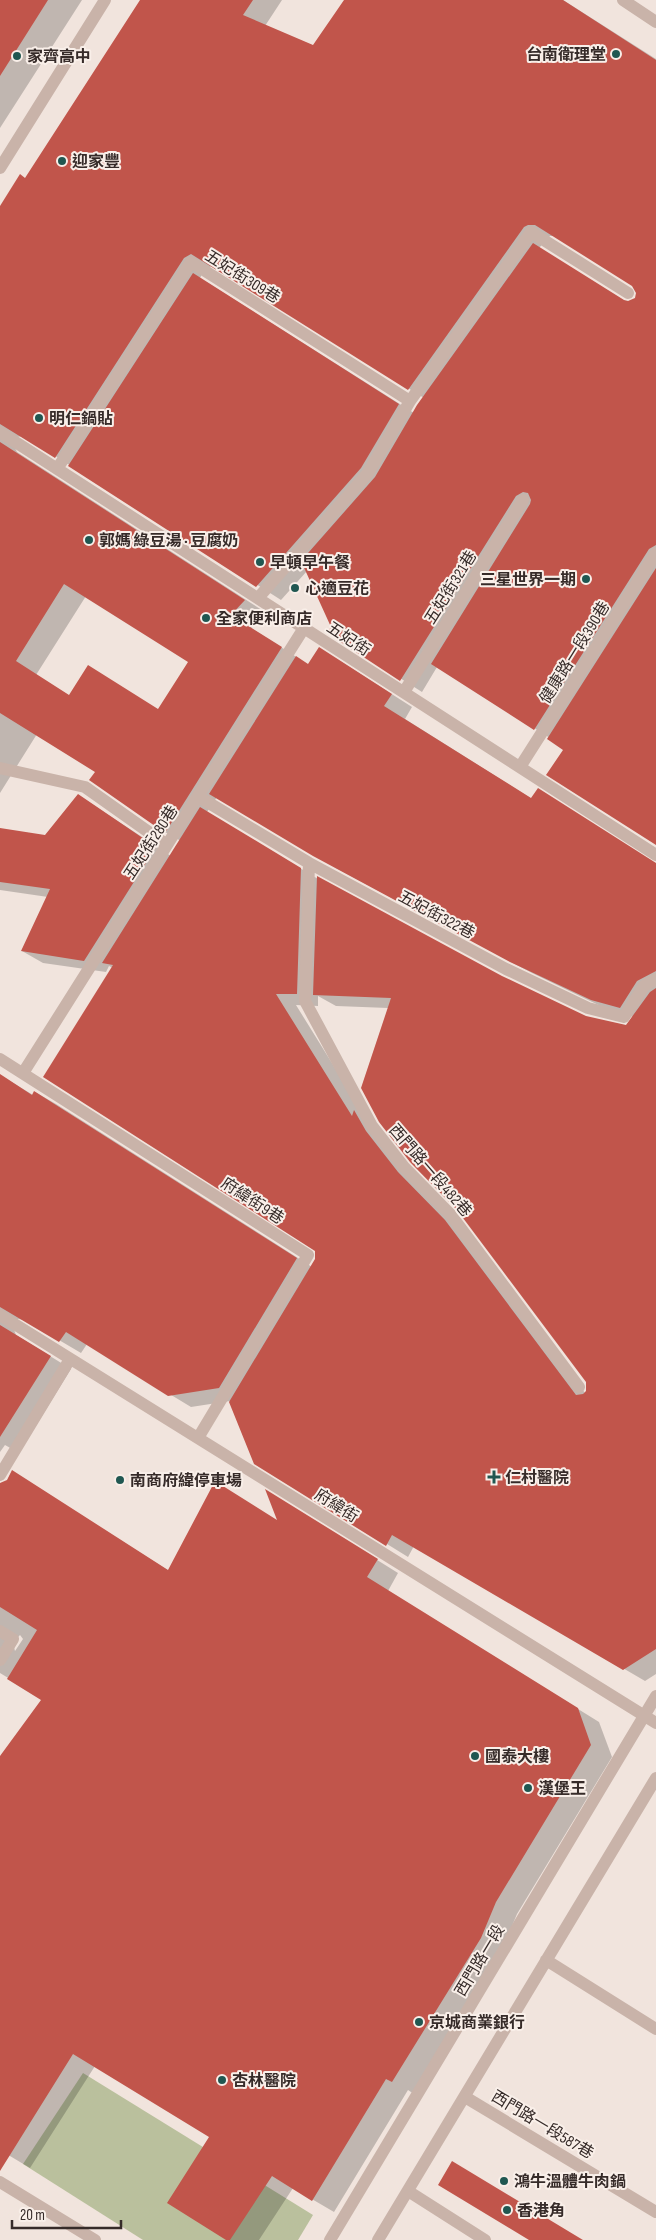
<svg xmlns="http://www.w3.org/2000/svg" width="656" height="2240" font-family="'Sofia Sans Condensed','Noto Sans TC',sans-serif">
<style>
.green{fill:#bac09d}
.shadow{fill:#0003;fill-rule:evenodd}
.building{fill:#c1554b;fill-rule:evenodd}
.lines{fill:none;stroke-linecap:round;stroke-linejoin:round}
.minor{stroke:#c9b3a9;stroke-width:12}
.poi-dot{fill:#205751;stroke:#f9efe9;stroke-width:2}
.labels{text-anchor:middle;stroke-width:4;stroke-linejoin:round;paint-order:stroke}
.poi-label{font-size:16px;font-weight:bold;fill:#362b29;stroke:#f9efe9;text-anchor:start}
.street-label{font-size:16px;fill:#362b29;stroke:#f9efe9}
</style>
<rect width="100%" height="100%" fill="#f1e4dd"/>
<path class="green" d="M83,2073L313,2215L298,2240H143L23,2164Z"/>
<path class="shadow" d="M0,0H82L0,128Z
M142,0H282L265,26L314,46L346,0H563L656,59V844L564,749L550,738L437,667L422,692L329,633L333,627L307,571L281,600L24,436L17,437L13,444L17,452L265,612L251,628L309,665L340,661L412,707L405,719L532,799L656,865V1674L645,1681L414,1546L408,1557L387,1544L230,1401L191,1407L87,1344L81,1353L25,1320L18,1319L13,1327L16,1335L71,1369L19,1453L5,1445L0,1452V1075L33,1095L35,1092L56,1104L312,1267L316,1260V1250L113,968L109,966L106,972L43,963L22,951L48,897L0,890V829L45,836L78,795L171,856L181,841L165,832L97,772L37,734L0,793V208L26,179ZM550,236H555L633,285L637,289L636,297L632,302L625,301L539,248ZM212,266L424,398L414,413L200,278L205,269ZM86,596L190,661L159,710L70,696L36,675ZM217,797L336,868L532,973L613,1012L634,1017L628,1026L586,1017L502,977L318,879L207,812ZM318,996L336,1006L388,1008L587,1382L588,1391L585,1393L466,1234L366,1118L296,1005L318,1006Z
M25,1480L169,1571L279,1522L286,1503L398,1573L388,1591L599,1722L612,1757L517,1914L502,1950L414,2094L408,2090L334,2212L293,2188L259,2240H228L211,2137L95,2066L30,2168L0,2150V1758L43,1699L0,1673V1521ZM20,1635L23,1639L15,1651L13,1643Z"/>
<path class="building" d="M0,0H48L0,76Z
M140,0H253L243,15L313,45L344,0H563L656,60V545L649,549L534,730L431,664L530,504L531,500L528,493L523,492L516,496L400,681L327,633L331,627L301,561L375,477L417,405L533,243L624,300L628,301L635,298L636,293L632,286L535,225H528L524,227L408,390L191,254L184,258L55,458L0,424V206L20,174L25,178Z
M193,273L399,404L361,468L256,587L68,466Z
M0,442L245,600L231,615L282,647L165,833L89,780L95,772L0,713ZM64,584L188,662L158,709L88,665L69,695L16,661Z
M656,568V845L546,775L563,750L547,739Z
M319,647L392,694L384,706L531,798L538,788L656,863V971L637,981L620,1008L591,1000L510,962L313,856L209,794L296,656L308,664Z
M78,794L156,847L84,961L21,951L50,889L0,882V828L45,835Z
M200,807L301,868L297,994H276L352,1116L354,1110L366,1131L398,1172L445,1220L576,1395L583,1394L586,1391V1382L457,1210L410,1162L379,1122L361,1088L391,998L313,995L317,876L502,976L586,1016L626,1025L650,992L656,988V1649L623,1670L392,1535L386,1546L254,1464L229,1402L315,1259V1251L43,1077L113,965L102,963Z
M0,1074L32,1095L34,1091L297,1258L219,1388L168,1396L66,1332L59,1342L0,1307Z
M0,1325L51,1356L0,1437Z
M12,1470L168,1570L215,1481L277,1520L265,1489L378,1559L367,1577L578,1708L591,1745L496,1902L481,1938L392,2082L386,2079L312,2201L272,2176L230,2240H226L167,2203L209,2137L73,2054L0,2171V1756L41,1700L7,1679L37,1630L0,1607V1483L7,1480Z
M452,2161L583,2240H529L438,2185Z"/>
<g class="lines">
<path class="minor" d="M623,0L656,22
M0,168L105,0
M0,432L656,855
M57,469L191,262L410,401
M258,598L368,473L410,401L531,232L628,293
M404,692L523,500
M520,767L656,553
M0,768L85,787L167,845
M199,797L309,863L506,969L588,1008L624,1017L644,986L656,979
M309,863L305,1001L372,1126L404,1167L451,1215L579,1387
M0,1059L308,1255L198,1438
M23,1073L304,628
M0,1315L656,1723
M0,1475L70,1359
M0,1631L13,1639L0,1660
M546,1960L656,2029
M465,2097L656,2212
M0,2182L95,2240
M408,2191L485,2240
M330,2240L656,1696
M378,2240L656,1778"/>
</g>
<g class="poi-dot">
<circle cx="616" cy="54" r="5"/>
<circle cx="17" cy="56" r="5"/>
<circle cx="62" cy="161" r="5"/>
<circle cx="39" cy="418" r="5"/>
<circle cx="89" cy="540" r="5"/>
<circle cx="260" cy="562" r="5"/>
<circle cx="586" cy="579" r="5"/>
<circle cx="295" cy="588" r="5"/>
<circle cx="206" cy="618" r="5"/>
<path d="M491.5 1469.5h5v5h5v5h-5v5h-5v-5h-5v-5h5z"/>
<circle cx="120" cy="1480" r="5"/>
<circle cx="475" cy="1756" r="5"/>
<circle cx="528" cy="1788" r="5"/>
<circle cx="419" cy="2022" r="5"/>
<circle cx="222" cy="2080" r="5"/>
<circle cx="504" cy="2181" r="5"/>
<circle cx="507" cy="2210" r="5"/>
</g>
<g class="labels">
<g class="poi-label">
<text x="606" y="60" text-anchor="end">台南衛理堂</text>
<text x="27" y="62">家齊高中</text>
<text x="72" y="167">迎家豐</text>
<text x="49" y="424">明仁鍋貼</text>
<text x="99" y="546">郭媽 綠豆湯 · 豆腐奶</text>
<text x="270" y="568">早頓早午餐</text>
<text x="576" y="585" text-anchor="end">三星世界一期</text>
<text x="305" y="594">心適豆花</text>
<text x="216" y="624">全家便利商店</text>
<text x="505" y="1483">仁村醫院</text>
<text x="130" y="1486">南商府緯停車場</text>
<text x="485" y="1762">國泰大樓</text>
<text x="538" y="1794">漢堡王</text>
<text x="429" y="2028">京城商業銀行</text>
<text x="232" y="2086">杏林醫院</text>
<text x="514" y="2187">鴻牛溫體牛肉鍋</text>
<text x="517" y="2216">香港角</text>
</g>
<g class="street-label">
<text transform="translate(243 276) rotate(32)" y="6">五妃街309巷</text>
<text transform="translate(450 587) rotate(-58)" y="6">五妃街321巷</text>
<text transform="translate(349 638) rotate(33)" y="6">五妃街</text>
<text transform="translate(574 652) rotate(-58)" y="6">健康路一段390巷</text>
<text transform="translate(150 842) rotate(-57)" y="6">五妃街280巷</text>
<text transform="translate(437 914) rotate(28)" y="6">五妃街322巷</text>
<text transform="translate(431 1170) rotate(49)" y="6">西門路一段482巷</text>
<text transform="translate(253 1200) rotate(33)" y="6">府緯街9巷</text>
<text transform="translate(337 1505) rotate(32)" y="6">府緯街</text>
<text transform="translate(479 1960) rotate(-59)" y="6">西門路一段</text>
<text transform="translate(543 2124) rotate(31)" y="6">西門路一段587巷</text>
</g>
</g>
<path d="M12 2220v8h109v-8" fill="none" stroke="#362b29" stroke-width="2.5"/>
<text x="20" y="2220" font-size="15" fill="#362b29" stroke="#f9efe9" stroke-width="4" paint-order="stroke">20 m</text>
</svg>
